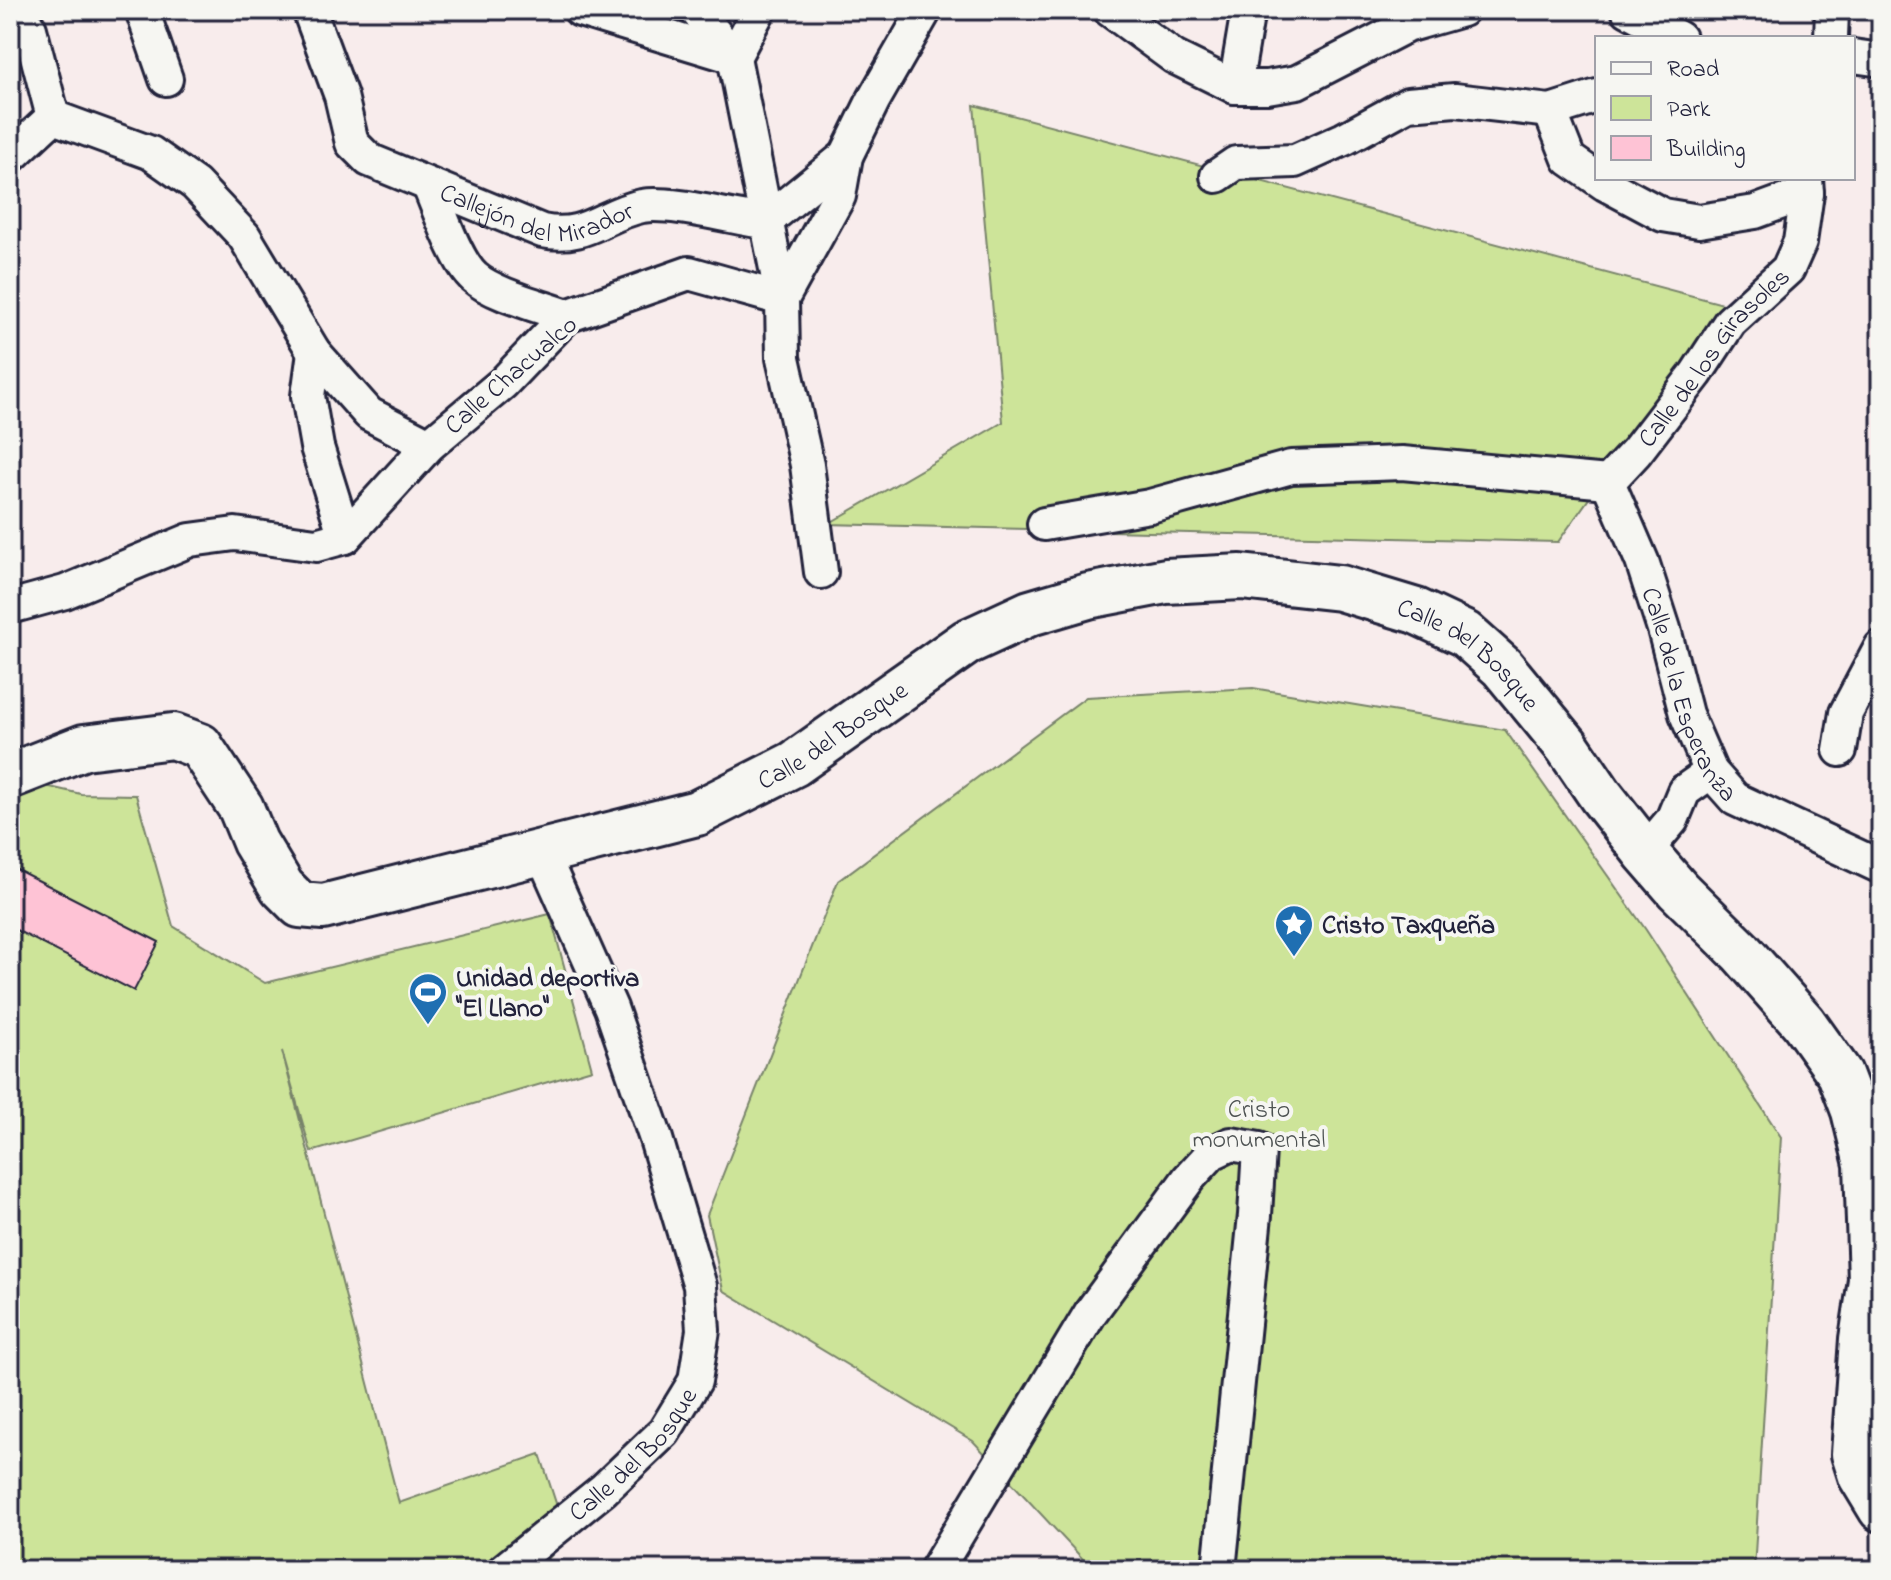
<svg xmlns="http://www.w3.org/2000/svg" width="1891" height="1580" font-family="'Indie Flower',sans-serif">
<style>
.green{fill:#cde499;stroke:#78836a;stroke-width:2}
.building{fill:#fec3d5;stroke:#22223b;stroke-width:2}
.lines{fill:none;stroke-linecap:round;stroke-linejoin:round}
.street-casing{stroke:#22223b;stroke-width:38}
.secondary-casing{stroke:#22223b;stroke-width:50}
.street{stroke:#f6f6f2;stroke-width:32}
.secondary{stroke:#f6f6f2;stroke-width:44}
.labels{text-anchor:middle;stroke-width:8;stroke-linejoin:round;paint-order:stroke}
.street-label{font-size:26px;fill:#22223b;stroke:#f6f6f2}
.poi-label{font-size:26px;font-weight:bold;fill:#22223b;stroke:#f6f6f2;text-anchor:start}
.park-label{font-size:26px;fill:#4d5252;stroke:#f6f6f2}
</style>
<rect width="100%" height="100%" fill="#f8ecec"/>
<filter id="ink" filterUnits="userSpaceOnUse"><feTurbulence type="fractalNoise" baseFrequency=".0125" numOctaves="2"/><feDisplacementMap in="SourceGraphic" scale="16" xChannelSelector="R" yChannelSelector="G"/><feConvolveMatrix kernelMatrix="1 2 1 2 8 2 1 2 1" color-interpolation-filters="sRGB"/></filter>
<g filter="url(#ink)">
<path class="green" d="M974,105L1727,305L1558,542L828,524L1003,422Z
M1253,688L1505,730L1646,930L1781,1137L1754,1570H1093L973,1441L723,1290L707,1215L838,881L1086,697Z
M10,778L81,794L136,795L173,926L265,983L550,914L592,1069L311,1152L282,1051L399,1503L540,1454L567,1537L539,1570H10Z"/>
<path class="building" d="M10,866L159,942L134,991L10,927Z"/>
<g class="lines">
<g class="street-casing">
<g id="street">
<path d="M16,10L30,29L53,117"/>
<path d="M142,10L166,79"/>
<path id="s1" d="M309,10L341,96L352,143L369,160L542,231C586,240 603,214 642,206C671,201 733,218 765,222L846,156"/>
<path d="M580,10L734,57"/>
<path d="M696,10L734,57L782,299L783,358L807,465L821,572"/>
<path d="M1110,10L1174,57L1235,87H1267L1297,82L1406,26L1462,10"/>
<path d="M1628,10L1679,38"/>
<path d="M1831,38L1832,10"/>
<path d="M1853,56L1881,60"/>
<path d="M734,57L759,10"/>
<path d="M1235,87L1248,10"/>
<path d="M1550,111L1569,159L1605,184L1663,215L1699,221L1755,212L1807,193"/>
<path d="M53,117L151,153L195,184L244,236L314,352L369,414L429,445"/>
<path d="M10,157L53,117"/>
<path d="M1217,176L1236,163L1295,161L1344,139L1408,104L1455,100L1550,111L1597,96"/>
<path d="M429,186C439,209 456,261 474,277C492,294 543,307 567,316"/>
<path d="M314,352L308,396L317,447L345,537"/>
<path id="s2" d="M1608,482L1642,561L1664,629L1686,714L1711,772L1735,799L1881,867"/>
<path id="s3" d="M1608,482L1636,452L1696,374L1730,322L1788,269L1800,242L1807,193L1806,178"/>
<path d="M1044,524L1150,506L1291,467L1402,463L1608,482"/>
<path d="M10,607L65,592L190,540L235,534L316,545L345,537L429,445L503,383L567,316L689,273L782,299L839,196L846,156L874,99L925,10"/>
<path d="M1840,750L1846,713L1881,647"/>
<path d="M1645,852L1672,820L1684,791L1711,772"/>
<path id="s4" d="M504,1570L603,1490L664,1432L695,1381L703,1330L700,1286L656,1139L611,1008L542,853"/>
<path d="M936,1570L1091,1312L1189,1178L1212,1153L1231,1144L1259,1149L1255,1215L1219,1570"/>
</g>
</g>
<g class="secondary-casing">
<g id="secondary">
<path id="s5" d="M10,776L84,747L173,736L200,746L241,808L255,842L282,887L300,905L323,907L697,813L794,764L967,642L1030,613L1088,596L1166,581L1241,577L1340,588L1416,611L1465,634L1502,667L1567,746L1601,796L1645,852L1678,890L1741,952L1803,1022L1840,1074L1854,1111L1867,1164L1871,1280L1862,1339L1854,1454L1861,1476L1881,1509"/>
</g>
</g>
<use href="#street" class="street"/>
<use href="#secondary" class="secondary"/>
</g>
</g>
<defs>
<g id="sight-pin" transform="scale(2)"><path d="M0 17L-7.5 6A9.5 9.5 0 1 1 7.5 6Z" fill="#1f6fb2" stroke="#f6f6f2"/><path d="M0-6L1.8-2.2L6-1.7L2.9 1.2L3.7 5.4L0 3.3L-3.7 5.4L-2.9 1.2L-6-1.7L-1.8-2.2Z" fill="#fff"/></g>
<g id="stadium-pin" transform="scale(2)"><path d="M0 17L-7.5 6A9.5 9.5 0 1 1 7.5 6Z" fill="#1f6fb2" stroke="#f6f6f2"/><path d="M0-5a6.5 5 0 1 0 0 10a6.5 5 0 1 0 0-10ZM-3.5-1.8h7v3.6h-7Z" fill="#fff"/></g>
</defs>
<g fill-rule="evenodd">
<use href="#sight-pin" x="1294" y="924"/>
<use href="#stadium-pin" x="428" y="992"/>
</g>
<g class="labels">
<g class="street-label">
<text dy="9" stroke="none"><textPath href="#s1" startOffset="344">Callejón del Mirador</textPath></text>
<text dy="9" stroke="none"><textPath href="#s3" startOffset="164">Calle de los Girasoles</textPath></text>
<text transform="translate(510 374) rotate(-41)" y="9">Calle Chacualco</text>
<text dy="9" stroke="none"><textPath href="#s5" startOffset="1648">Calle del Bosque</textPath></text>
<text dy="9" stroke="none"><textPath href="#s2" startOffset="228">Calle de la Esperanza</textPath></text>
<text dy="9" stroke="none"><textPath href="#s5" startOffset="952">Calle del Bosque</textPath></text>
<text dy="9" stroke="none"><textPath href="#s4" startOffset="174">Calle del Bosque</textPath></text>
</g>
<g class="poi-label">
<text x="1322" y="933">Cristo Taxqueña</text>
<text x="456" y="986">Unidad deportiva<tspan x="456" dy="30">"El Llano"</tspan></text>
</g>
<g class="park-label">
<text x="1259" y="1117">Cristo<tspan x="1259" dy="30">monumental</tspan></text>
</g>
</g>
<rect width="1891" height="1580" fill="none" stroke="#f6f6f2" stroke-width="40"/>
<rect x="20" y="20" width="1851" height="1540" fill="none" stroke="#22223b" stroke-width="3" filter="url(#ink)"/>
<rect x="1595" y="36" width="260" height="144" fill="#f6f6f2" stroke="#a1a1a9" stroke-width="2"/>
<rect x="1611" y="62" width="40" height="12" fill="#f6f6f2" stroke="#a1a1a9" stroke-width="2"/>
<text x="1667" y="76" font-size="24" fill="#22223b">Road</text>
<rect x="1611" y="96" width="40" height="24" fill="#cde499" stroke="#a1a1a9" stroke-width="2"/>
<text x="1667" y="116" font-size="24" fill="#22223b">Park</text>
<rect x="1611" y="136" width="40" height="24" fill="#fec3d5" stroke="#a1a1a9" stroke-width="2"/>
<text x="1667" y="156" font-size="24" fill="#22223b">Building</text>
</svg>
